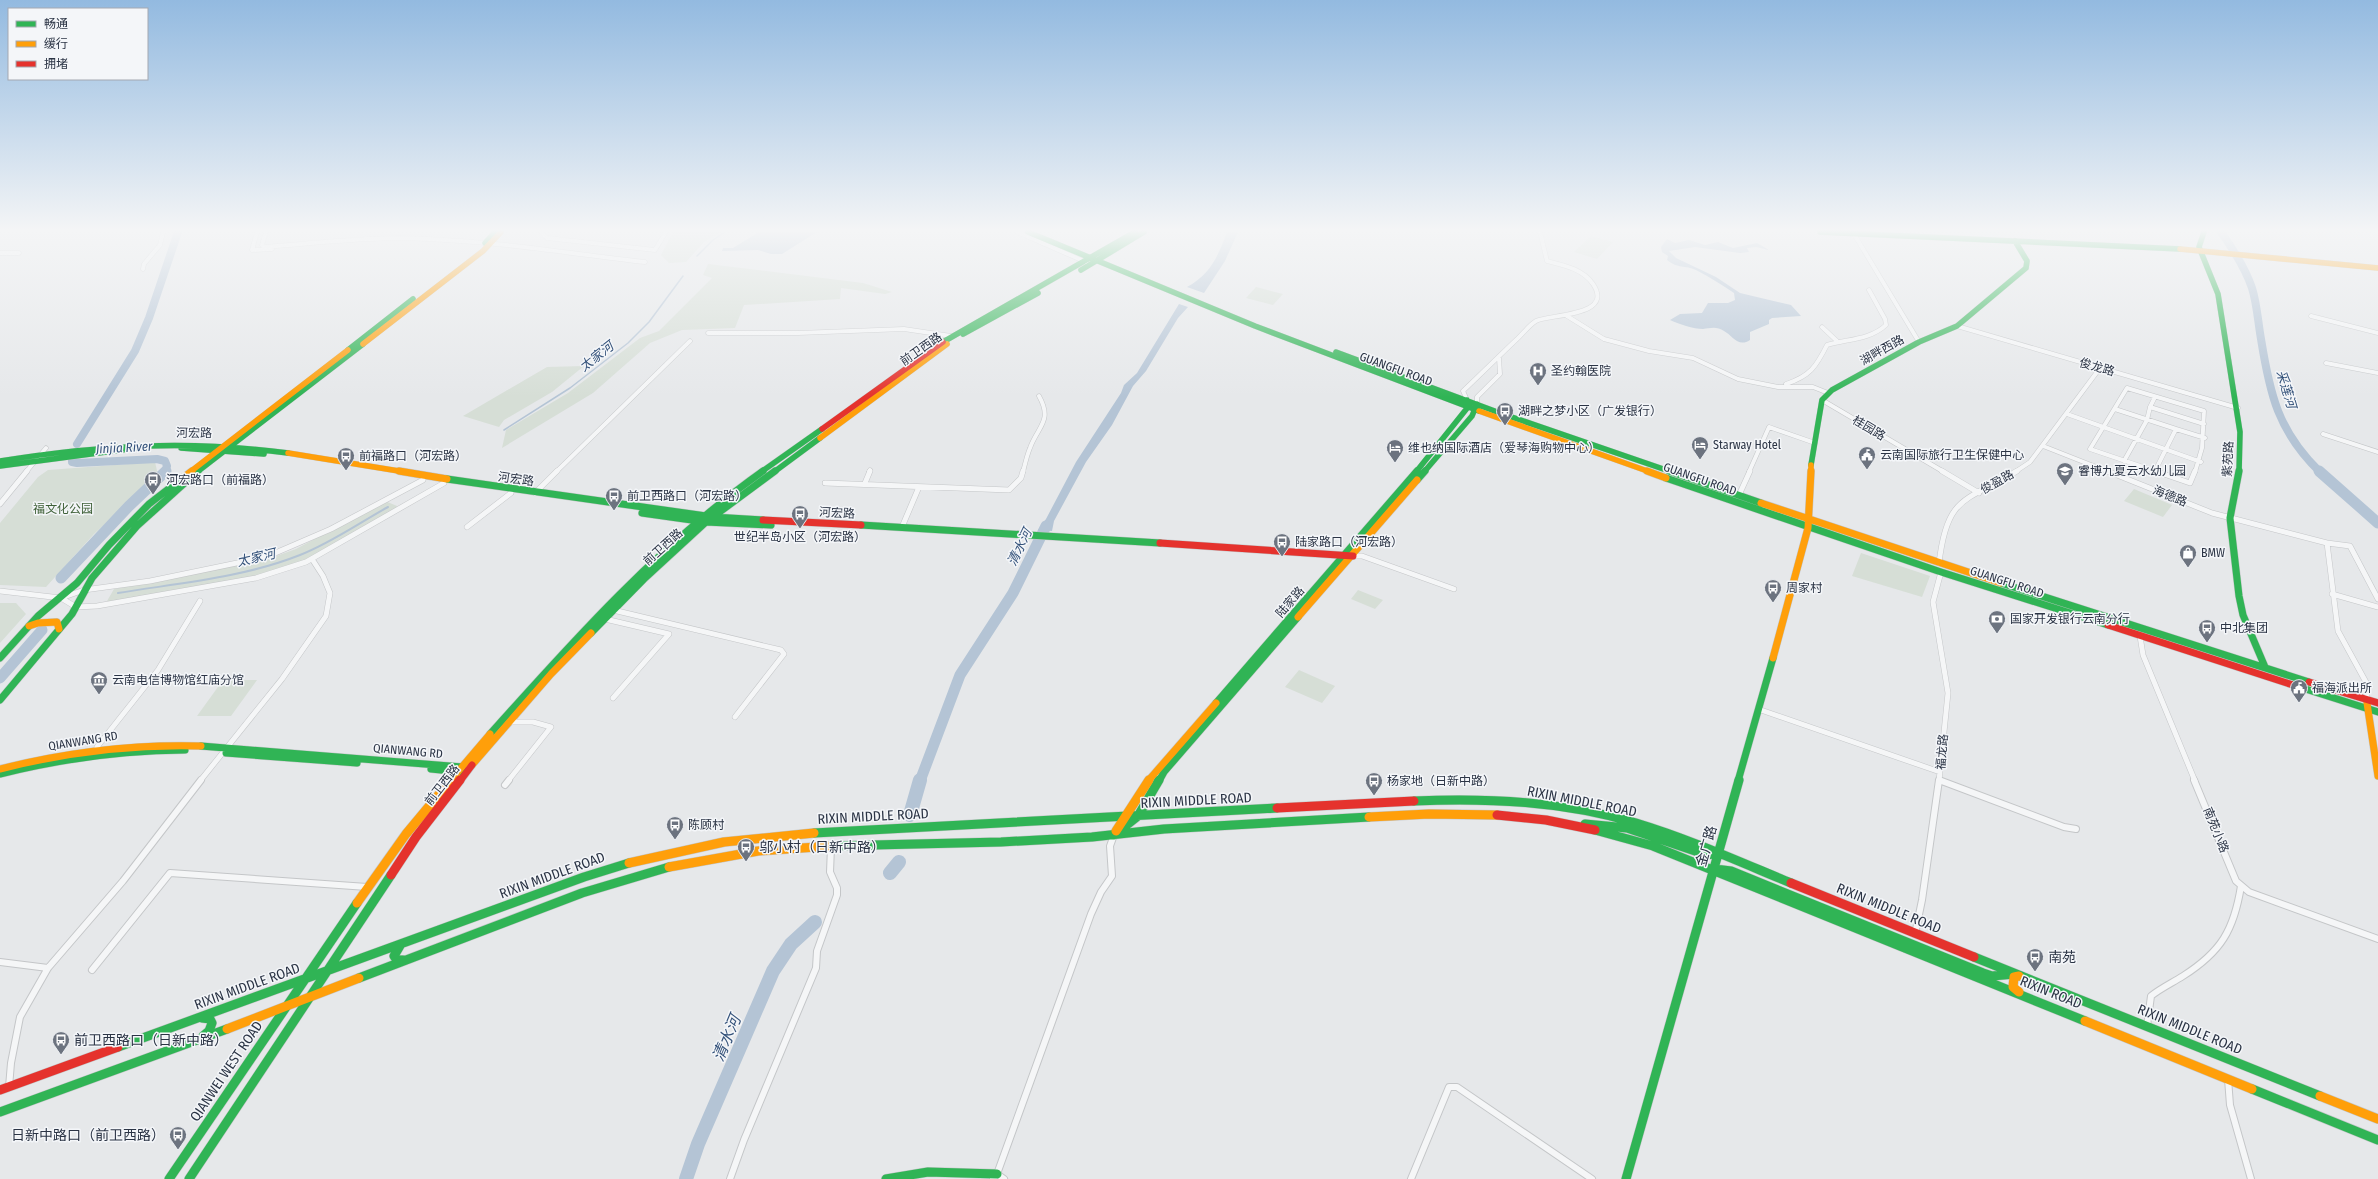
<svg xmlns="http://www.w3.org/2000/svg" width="2378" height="1179" font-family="'Fira Sans Condensed','Noto Sans SC',sans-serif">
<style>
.green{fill:#d6ded6}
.water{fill:#b4c4d5}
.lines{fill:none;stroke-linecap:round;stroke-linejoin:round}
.stream-far1{stroke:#b4c4d5;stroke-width:1.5}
.stream{stroke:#b4c4d5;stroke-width:2}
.river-far2{stroke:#b4c4d5;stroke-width:8}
.river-far1{stroke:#b4c4d5;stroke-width:11}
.river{stroke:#b4c4d5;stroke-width:14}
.street-far2-casing{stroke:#c4c6c8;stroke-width:5}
.street-far1-casing{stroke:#c4c6c8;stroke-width:6}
.street-casing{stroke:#c4c6c8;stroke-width:8}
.fast-far2-casing{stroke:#c4c6c8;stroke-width:6}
.fast-far1-casing{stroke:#c4c6c8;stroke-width:8}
.fast-casing{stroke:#c4c6c8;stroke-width:10}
.slow-far2-casing{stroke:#c4c6c8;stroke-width:6}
.slow-far1-casing{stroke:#c4c6c8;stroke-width:8}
.slow-casing{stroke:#c4c6c8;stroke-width:10}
.jam-far2-casing{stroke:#c4c6c8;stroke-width:6}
.jam-far1-casing{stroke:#c4c6c8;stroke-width:8}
.jam-casing{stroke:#c4c6c8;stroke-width:10}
.street-far2{stroke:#f5f6f7;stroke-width:4}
.street-far1{stroke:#f5f6f7;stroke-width:5}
.street{stroke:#f5f6f7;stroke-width:6}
.fast-far2{stroke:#30b455;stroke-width:5.5}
.fast-far1{stroke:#30b455;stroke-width:7}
.fast{stroke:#30b455;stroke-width:9}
.slow-far2{stroke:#ff9f0a;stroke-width:5.5}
.slow-far1{stroke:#ff9f0a;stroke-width:7}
.slow{stroke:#ff9f0a;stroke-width:9}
.jam-far2{stroke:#e5322d;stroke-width:5.5}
.jam-far1{stroke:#e5322d;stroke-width:7}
.jam{stroke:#e5322d;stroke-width:9}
.labels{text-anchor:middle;stroke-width:3;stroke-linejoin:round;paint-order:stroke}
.street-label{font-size:12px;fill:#2b3445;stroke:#f4f6f9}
.poi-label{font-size:12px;fill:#2b3445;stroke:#f4f6f9;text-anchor:start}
.park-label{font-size:12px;fill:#3f6138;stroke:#f4f6f9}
.water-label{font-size:13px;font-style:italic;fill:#34527a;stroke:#f4f6f9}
.near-street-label{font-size:14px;fill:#2b3445;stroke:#f4f6f9}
.near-poi-label{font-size:14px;fill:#2b3445;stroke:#f4f6f9;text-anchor:start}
.near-water-label{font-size:16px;font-style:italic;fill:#34527a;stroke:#f4f6f9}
</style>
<rect width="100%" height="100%" fill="#e6e8ea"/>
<path class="green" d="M673,232H720L704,242L686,262L669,263L661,255Z
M1591,236L1613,242L1597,259L1574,252Z
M708,264L863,283L892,292L885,294L841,288L840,299L744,305L735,328L682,330L650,343L593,393L502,448L506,430L568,393L640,338L659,331L712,278L703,275Z
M1256,287L1283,294L1273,305L1246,298Z
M584,366L552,392L504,420L499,427L463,416L547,367Z
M155,462L158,475L94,534L46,587L0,585V523L38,477L48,470Z
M2134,489L2172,505L2163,517L2124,501Z
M385,501L397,506L396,509C366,526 335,547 303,561C250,584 171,592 113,602L107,601L114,589L268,559L296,549Z
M1861,553L1930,576L1922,597L1852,576Z
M1358,590L1383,600L1375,609L1351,599Z
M0,603H16L26,614L0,643Z
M1299,670L1335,686L1322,703L1285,687Z
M223,680H257L231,716H197Z"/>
<path class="water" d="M759,232H817L782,254H771L758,250L722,251L723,248H733Z
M1227,232H1238L1225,261L1204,293L1187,287C1211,274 1218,256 1227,232Z
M1667,239L1675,243L1689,240L1705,245L1718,242L1733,248L1757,243L1769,250L1756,247L1747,248L1749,252L1740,253L1695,247L1669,251L1676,258L1716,277L1740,293L1791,305L1801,316L1772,318L1769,320V324L1750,332V340C1738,348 1732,335 1724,331C1717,326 1710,328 1703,329C1694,329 1678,324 1670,320L1680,314L1702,313L1708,303H1728L1735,300L1734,293C1722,285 1710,277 1696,270C1685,265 1678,269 1667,260L1668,256L1662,252L1661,247Z
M1179,304L1188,307L1178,318L1146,371L1133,386L1112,425L1086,462L1054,521L1052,531L1038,530L1046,519L1076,462L1121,393L1124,385L1137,373Z"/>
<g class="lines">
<path class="stream-far1" d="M697,256L713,240L725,232
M504,430L570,388L628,343L649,322L683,276"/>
<path class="stream" d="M118,593C179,583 242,578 300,555C331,543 359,523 388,507"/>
<path class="river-far2" d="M2221,232C2233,249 2245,267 2252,288C2257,304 2258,322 2261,339C2270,395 2278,431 2320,472
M77,444L135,351L149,318L178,232
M72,458V462L77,463L157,459L165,461L167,466L165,472"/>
<path class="river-far1" d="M2319,471L2378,523
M61,578L129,506L166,471
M0,678L42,630
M920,781L960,675L1013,593L1046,526"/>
<path class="river" d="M910,815L920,780
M890,873L899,862
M686,1179L698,1144L773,971L791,944L815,922"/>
<g class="street-far2-casing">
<path id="street-far2" d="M257,232L252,250L272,249
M266,232L262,245L264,247C318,243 373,236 428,239C500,242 573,254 645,262
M541,232L547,238L655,250L666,232
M1017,232L1086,262
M1854,234L1919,342
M0,253H19
M143,269L144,264L160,245L163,232
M1567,316L1604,339L1649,351L1693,358L1738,379L1778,387H1813L1828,393
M2311,316L2378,333
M1957,326L2238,408
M1822,327L1838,342
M708,333H798L904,329L951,336
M2326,363L2378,373
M1786,384C1810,376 1816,367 1827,345C1847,339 1870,340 1886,325L1885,319L1869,290
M1467,400L1463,391C1481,374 1498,357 1516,340C1522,335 1529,325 1536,321C1549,314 1615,317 1593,284C1583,269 1563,265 1547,261L1540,232
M1822,400L1944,472
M1477,404V397L1500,374L1499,358
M2150,407L2155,397
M2115,409L2176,429
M2067,414L2201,462
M2323,434L2378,452
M2043,446L2109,472
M2124,461L2147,420L2150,407L2204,424
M2155,471L2176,429L2205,438
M26,472L46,448
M556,472L690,341
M869,472L870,470
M1023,472C1025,464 1027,455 1030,448C1038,426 1053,421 1039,396
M1749,472L1769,427L1815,443
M2015,472L2030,462L2100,368
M2158,472L2090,449L2127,388L2204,411L2202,448L2195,472"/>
</g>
<g class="street-far1-casing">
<path id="street-far1" d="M1942,471L1979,493
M2107,471L2212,513L2327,543
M2155,471L2190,483L2195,471
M825,483L1009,490L1021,478L1023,471
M865,483L870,471
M535,493L557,471
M1739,495L1750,471
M0,504L27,471
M467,527L511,493
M902,527L919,487
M1353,556H1362L1454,589
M1939,563C1947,496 1964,502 2017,471
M0,591L61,598L76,607L97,606L256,578L306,562L444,483
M2332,594L2378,607
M61,598L84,590L150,581L266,557L331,529L423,480
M613,610L781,650L784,654L735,717
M605,619L669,634L613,698
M2140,636L2143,655L2195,781
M2367,700V684L2338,631L2327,543L2350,546L2378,599
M1758,709L1940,772
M97,747L158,670L200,601
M1939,780L1942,781
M200,781L282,679L326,616L330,593L323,576L312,559
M508,781L551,727L533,722H510
M1939,781L1948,693L1933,602L1941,572"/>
</g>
<g class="street-casing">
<path id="street" d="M1939,780L2064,827L2076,829
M2194,780L2236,881L2249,892L2378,939
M505,785L509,780
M1915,934L1922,900L1939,780
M0,962L48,968
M92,970L170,873L367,887
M2147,1026L2151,996C2161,988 2172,983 2183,976C2221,952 2234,930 2241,886
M2228,1079L2230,1105L2251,1179
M9,1087L11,1063L20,1017L48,968L123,881L201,780
M997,1174L1004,1179
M730,1179L744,1140L816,968L817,951L837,895V888L830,872L831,847
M993,1179L997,1174L1091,914L1101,892L1112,876L1110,846L1114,835
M1411,1179L1449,1087H1457L1592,1179"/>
</g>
<g class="fast-far2-casing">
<path id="fast-far2" d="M1028,232L1255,326L1479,411
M1820,232L2180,249
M2204,232L2199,247L2218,294L2240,432L2239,472
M485,243L495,232
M1081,270L1144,232
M963,334L1038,293
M943,342L1135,232
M348,350L413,299
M1336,352L1500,413L1672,472
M181,448L264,454
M0,461C99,445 189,440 288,453
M1811,465L1822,400L1832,390L1919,342L1957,326L2026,268L2027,261L2015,241
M0,466L136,448
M197,472L363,344
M761,472L822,429
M774,472L820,438
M1416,472L1468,407L1467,400
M1424,472L1472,416L1477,404"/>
</g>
<g class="fast-far1-casing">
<path id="fast-far1" d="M1669,471L1761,503
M2239,471L2230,518L2239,596L2243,615L2265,667
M1666,478L1941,572L2108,625
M447,479L713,517L763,520
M1417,480L1425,471
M642,513L706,522L771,525
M861,525L1160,543
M2001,583L2309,682
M591,633L644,579L706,522L775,471
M0,658L38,616L77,583L109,545L149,504L184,477
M2293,685L2378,712
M0,700L72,614L92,578L137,526L198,471
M1216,703L1417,471
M490,734C574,640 660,544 763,471
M201,746L462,767L463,769
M226,753L357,763
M431,769L461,772
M0,774C61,759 122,750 185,750
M1159,781L1164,772L1298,617
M1738,781L1773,658"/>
</g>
<g class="fast-casing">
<path id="fast" d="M1414,801C1488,798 1564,801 1636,823C1689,839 1740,862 1791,883
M1585,824L1627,828L1707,855L1718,853
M1595,830L1653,846L2085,1021
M814,833L1277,808
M1114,835L1138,816L1159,780
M831,846L1001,842L1092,837L1164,829L1369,817
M1715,869L1731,871L1983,973L1992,976L2015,974
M401,944L394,956L397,960H403
M1974,957L2320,1096
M359,978L582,893L669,867
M202,1018L210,1019L212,1023L209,1031L203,1036
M118,1047L584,877L629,863
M2252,1089L2378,1140
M0,1112L227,1029
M169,1179L357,903
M189,1179L391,875
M886,1179L928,1172L997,1174
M1626,1179L1739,780"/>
</g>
<g class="slow-far2-casing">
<path id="slow-far2" d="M2180,249L2378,268
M363,344L483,251L501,232
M1479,411L1650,472
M820,438L947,344
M288,453L405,472
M190,472L348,350
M1811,472V465"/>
</g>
<g class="slow-far1-casing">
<path id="slow-far1" d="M399,471L447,479
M1647,471L1666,478
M184,477L192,471
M1761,503L2001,583
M1298,617L1417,480
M29,626L38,623L57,622L59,629
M1773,658L1808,528L1811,471
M2367,703L2378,776
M472,765L551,674L591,633
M0,769C67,752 132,744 201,746
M450,781L490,734
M1148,781L1216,703"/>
</g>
<g class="slow-casing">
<path id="slow" d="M1369,817L1429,814L1497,815
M1116,831L1149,780
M629,863L724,842L814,833
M669,867L758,851L831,846
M357,903L406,834L451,780
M2019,976L2014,977L2013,987L2019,992
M2085,1021L2252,1089
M227,1029L359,978
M2320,1096L2378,1119"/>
</g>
<g class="jam-far2-casing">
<path id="jam-far2" d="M822,429L943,342"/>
</g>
<g class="jam-far1-casing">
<path id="jam-far1" d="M763,520L861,525
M1160,543L1353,556
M2108,625L2293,685
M2309,682L2378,703
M460,781L472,765"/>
</g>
<g class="jam-casing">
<path id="jam" d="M1277,808L1414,801
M1497,815L1546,820L1595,830
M391,875L416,837L460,780
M1791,883L1974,957
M0,1090L118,1047"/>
</g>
<use href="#street-far2" class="street-far2"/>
<use href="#street-far1" class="street-far1"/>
<use href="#street" class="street"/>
<use href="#fast-far2" class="fast-far2"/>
<use href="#fast-far1" class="fast-far1"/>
<use href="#fast" class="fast"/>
<use href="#slow-far2" class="slow-far2"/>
<use href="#slow-far1" class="slow-far1"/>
<use href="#slow" class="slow"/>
<use href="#jam-far2" class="jam-far2"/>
<use href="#jam-far1" class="jam-far1"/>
<use href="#jam" class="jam"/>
</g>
<linearGradient id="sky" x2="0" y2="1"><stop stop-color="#93bae0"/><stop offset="0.58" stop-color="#f4f5f6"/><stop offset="1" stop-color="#f4f5f6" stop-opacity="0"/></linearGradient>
<rect width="2378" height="397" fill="url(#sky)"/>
<defs>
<g id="hospital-pin" transform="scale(0.9)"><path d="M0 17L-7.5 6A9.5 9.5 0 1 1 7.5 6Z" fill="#6c737f" stroke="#f4f6f9"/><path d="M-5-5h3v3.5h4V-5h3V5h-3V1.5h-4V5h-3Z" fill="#fff"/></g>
<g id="bus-pin" transform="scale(0.9)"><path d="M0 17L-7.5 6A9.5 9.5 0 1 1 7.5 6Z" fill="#6c737f" stroke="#f4f6f9"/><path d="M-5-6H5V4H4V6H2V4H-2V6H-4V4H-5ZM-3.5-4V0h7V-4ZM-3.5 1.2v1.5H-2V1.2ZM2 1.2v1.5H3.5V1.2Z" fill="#fff"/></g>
<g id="hotel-pin" transform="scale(0.9)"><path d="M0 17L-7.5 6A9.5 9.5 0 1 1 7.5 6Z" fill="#6c737f" stroke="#f4f6f9"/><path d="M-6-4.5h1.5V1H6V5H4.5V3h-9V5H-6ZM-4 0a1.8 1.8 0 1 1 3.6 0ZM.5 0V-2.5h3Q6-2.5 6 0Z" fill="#fff"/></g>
<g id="civic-pin" transform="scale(0.9)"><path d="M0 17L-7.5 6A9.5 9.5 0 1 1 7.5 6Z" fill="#6c737f" stroke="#f4f6f9"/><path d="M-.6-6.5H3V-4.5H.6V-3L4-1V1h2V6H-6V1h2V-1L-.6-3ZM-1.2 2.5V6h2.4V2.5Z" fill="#fff"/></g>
<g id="school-pin" transform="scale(0.9)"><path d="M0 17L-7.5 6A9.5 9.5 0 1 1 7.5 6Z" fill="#6c737f" stroke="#f4f6f9"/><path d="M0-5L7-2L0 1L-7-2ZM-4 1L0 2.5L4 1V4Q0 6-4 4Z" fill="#fff"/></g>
<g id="shop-pin" transform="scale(0.9)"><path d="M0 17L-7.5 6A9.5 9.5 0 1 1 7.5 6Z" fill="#6c737f" stroke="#f4f6f9"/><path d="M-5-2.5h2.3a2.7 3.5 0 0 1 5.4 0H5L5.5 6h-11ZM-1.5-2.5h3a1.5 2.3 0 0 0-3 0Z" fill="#fff"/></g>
<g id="bank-pin" transform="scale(0.9)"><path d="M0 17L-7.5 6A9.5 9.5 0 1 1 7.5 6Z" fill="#6c737f" stroke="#f4f6f9"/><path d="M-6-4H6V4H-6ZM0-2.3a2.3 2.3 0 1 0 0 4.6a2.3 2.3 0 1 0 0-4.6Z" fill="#fff"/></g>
<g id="museum-pin" transform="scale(0.9)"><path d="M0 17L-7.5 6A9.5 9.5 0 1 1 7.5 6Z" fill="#6c737f" stroke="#f4f6f9"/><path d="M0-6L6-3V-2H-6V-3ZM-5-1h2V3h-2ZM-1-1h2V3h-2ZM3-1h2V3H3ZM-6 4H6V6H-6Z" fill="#fff"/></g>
</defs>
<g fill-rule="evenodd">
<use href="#hospital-pin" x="1538" y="371"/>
<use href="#bus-pin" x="1505" y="411"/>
<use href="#hotel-pin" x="1700" y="445"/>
<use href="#hotel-pin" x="1395" y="448"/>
<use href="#civic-pin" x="1867" y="455"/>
<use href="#bus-pin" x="346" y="456"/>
<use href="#school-pin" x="2065" y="471"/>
<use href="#bus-pin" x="153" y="480"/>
<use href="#bus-pin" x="614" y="496"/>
<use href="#bus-pin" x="800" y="514"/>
<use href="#bus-pin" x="1282" y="542"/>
<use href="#shop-pin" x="2188" y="553"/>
<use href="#bus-pin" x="1773" y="588"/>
<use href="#bank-pin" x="1997" y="619"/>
<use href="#bus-pin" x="2207" y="628"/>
<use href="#museum-pin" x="99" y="680"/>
<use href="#civic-pin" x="2299" y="688"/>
<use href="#bus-pin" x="1374" y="781"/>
<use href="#bus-pin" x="675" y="825"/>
<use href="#bus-pin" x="746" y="847"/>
<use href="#bus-pin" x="2035" y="957"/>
<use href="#bus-pin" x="61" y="1040"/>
<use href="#bus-pin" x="178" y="1135"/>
</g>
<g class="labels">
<g class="street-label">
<text transform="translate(921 349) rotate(-35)" y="4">前卫西路</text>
<text transform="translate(1882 350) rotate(-29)" y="4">湖畔西路</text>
<text transform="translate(2097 367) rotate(16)" y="4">俊龙路</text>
<text transform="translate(1396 369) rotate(20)" y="4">GUANGFU ROAD</text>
<text transform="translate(1869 428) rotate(31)" y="4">桂园路</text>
<text transform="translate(194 433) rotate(1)" y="4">河宏路</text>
<text transform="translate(2228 459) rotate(-87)" y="4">紫苑路</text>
<text transform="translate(516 479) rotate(8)" y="4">河宏路</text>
<text transform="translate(1700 479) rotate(19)" y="4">GUANGFU ROAD</text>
<text transform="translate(1997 482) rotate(-29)" y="4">俊盈路</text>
<text transform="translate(2170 496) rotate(22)" y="4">海德路</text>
<text transform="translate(837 513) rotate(3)" y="4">河宏路</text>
<text transform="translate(663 547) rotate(-42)" y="4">前卫西路</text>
<text transform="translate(2007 582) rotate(18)" y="4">GUANGFU ROAD</text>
<text transform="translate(1290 602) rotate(-49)" y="4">陆家路</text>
<text transform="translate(83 741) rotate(-9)" y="4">QIANWANG RD</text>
<text transform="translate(408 751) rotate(5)" y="4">QIANWANG RD</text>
<text transform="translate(1942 752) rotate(-85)" y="4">福龙路</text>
<text transform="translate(442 785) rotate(-52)" y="4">前卫西路</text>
<text transform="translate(2216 830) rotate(68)" y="4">南苑小路</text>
</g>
<g class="poi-label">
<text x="1551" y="375">圣约翰医院</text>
<text x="1518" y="415">湖畔之梦小区（广发银行）</text>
<text x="1713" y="449">Starway Hotel</text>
<text x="1408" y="452">维也纳国际酒店（爱琴海购物中心）</text>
<text x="1880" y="459">云南国际旅行卫生保健中心</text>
<text x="359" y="460">前福路口（河宏路）</text>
<text x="2078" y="475">睿博九夏云水幼儿园</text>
<text x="166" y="484">河宏路口（前福路）</text>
<text x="627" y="500">前卫西路口（河宏路）</text>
<text x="800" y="541" text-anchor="middle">世纪半岛小区（河宏路）</text>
<text x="1295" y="546">陆家路口（河宏路）</text>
<text x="2201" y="557">BMW</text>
<text x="1786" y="592">周家村</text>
<text x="2010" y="623">国家开发银行云南分行</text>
<text x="2220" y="632">中北集团</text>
<text x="112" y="684">云南电信博物馆红庙分馆</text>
<text x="2312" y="692">福海派出所</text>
<text x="1387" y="785">杨家地（日新中路）</text>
<text x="688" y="829">陈顾村</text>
</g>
<g class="park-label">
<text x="63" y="513">福文化公园</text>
</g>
<g class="water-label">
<text transform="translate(596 356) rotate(-38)" y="5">太家河</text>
<text transform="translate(2287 389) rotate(73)" y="5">采莲河</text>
<text transform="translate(124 447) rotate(-3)" y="5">Jinjia River</text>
<text transform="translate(1019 547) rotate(-64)" y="5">清水河</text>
<text transform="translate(256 557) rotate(-13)" y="5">太家河</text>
</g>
<g class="near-street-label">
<text transform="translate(1196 800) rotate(-3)" y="5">RIXIN MIDDLE ROAD</text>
<text transform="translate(1582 801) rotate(11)" y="5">RIXIN MIDDLE ROAD</text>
<text transform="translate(873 816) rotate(-3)" y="5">RIXIN MIDDLE ROAD</text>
<text transform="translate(1706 846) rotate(-74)" y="5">金广路</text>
<text transform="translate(552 875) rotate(-20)" y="5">RIXIN MIDDLE ROAD</text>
<text transform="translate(1889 908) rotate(22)" y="5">RIXIN MIDDLE ROAD</text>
<text transform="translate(247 986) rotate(-20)" y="5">RIXIN MIDDLE ROAD</text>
<text transform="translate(2051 992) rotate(22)" y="5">RIXIN ROAD</text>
<text transform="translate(2190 1029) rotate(22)" y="5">RIXIN MIDDLE ROAD</text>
<text transform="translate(226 1071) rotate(-56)" y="5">QIANWEI WEST ROAD</text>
</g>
<g class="near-poi-label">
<text x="759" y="852">邬小村（日新中路）</text>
<text x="2048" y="962">南苑</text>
<text x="74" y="1045">前卫西路口（日新中路）</text>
<text x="165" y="1140" text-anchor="end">日新中路口（前卫西路）</text>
</g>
<g class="near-water-label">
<text transform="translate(726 1038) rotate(-67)" y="6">清水河</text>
</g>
</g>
<rect x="8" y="8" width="140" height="72" fill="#f4f6f9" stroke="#a4a8b1"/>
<rect x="16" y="21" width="20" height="6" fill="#30b455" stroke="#a4a8b1"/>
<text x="44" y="28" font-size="12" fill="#2b3445">畅通</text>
<rect x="16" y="41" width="20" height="6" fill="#ff9f0a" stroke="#a4a8b1"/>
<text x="44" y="48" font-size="12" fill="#2b3445">缓行</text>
<rect x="16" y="61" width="20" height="6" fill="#e5322d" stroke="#a4a8b1"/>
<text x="44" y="68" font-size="12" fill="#2b3445">拥堵</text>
</svg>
